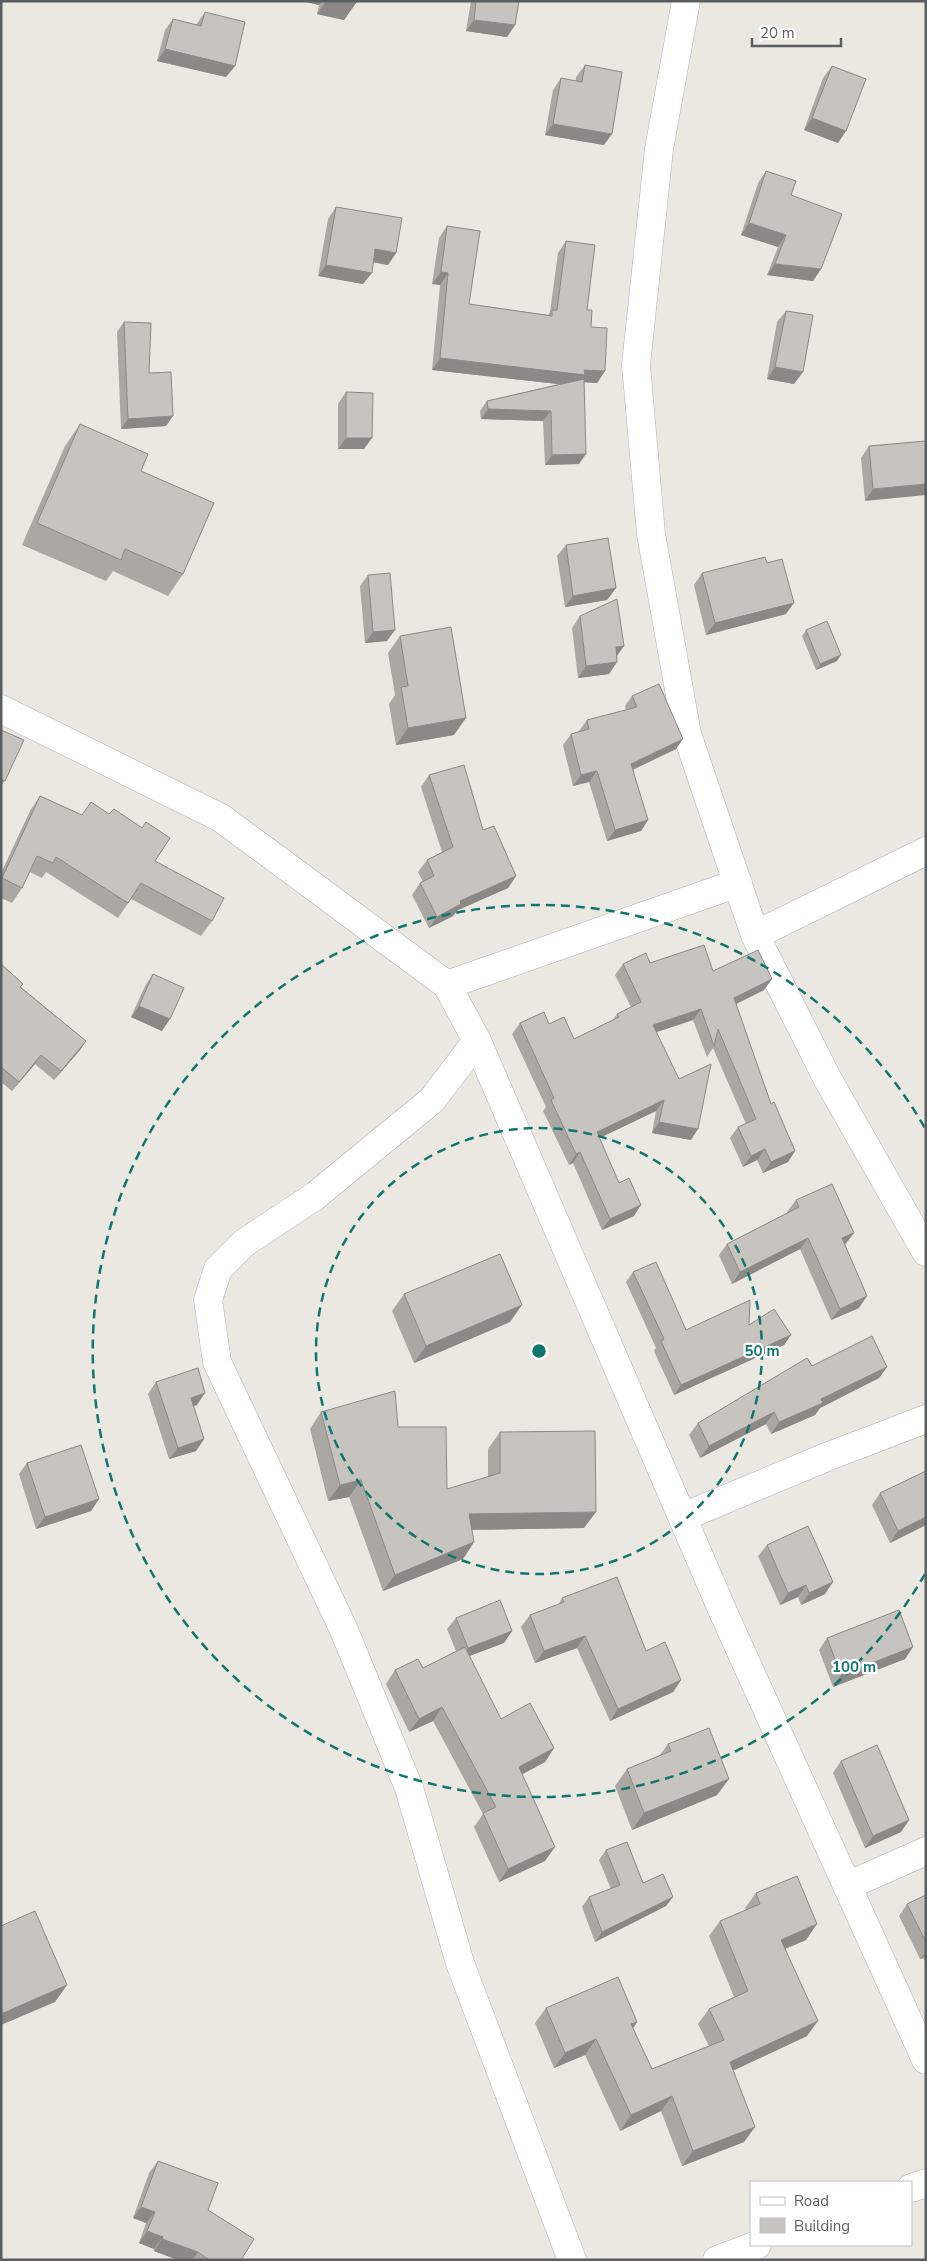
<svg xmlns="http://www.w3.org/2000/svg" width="927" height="2261" font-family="'Nunito Sans',sans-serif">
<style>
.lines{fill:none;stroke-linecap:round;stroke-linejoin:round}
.street-casing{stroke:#aeb0b3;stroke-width:29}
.street{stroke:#fff;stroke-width:28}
.wall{fill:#aba8a4}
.shaded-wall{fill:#8b8886}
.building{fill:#c7c3bf;stroke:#8b8886}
.ring{fill:none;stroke:#0f766e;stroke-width:2.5;stroke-dasharray:9 6}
.centre{fill:#0f766e;stroke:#fff;stroke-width:2.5}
.ring-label{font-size:15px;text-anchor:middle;font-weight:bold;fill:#0f766e;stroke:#fff;stroke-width:4.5;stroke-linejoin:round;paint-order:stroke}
</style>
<rect width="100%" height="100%" fill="#ebe8e2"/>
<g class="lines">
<g class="street-casing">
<path id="street" d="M686,1L659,149L636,365L651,534L687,734L755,935L827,1078L926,1252
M1,709L221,818L447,985L477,1041L724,1614L926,2060
M755,935L926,851
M447,985L738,883
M477,1041L432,1100L315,1196L244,1243L218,1269L208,1300L217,1362L343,1628L409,1788L460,1963L572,2260
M683,1517L829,1456L926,1419
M847,1886L926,1851
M911,2188L926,2183
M717,2260L757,2245"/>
</g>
<use href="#street" class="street"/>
</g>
<path class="wall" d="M302,1H356V3L344,20L317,14L319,5Z
M471,1H519L515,25L507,37L466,31Z
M205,12L235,66L226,77L157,61L165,30L173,19L196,25Z
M585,65L604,145L545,135L553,90L561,78L576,81V77Z
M832,66L838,143L804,130L823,78Z
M766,171L791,195L821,269L813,281L767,275L778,247L741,235L758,183Z
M336,207L396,253L388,265L373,262L363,284L318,276L328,219Z
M447,226L469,304L548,315L550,312L558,253L566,241L587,310L591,327L605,371L597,383L584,382L579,464L545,465L543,421L481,419L480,411L487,401L559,384L432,370L440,285L432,284L439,238Z
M786,311L794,384L767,379L777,322Z
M124,322L149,373L166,426L121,429L117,332Z
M346,392L364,449H338V404Z
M80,424L141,471L183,574L168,596L113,571L106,581L22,545L65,446Z
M926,441L865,501L861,458L869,446Z
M566,545L616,588L607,600L565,607L557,556Z
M767,563L786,614L706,635L694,585L702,573Z
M368,575L387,641L365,643L360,586Z
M580,616L624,646L617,656V662L609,674L578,678L572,628Z
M806,630L837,661L816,670L802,636Z
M400,636L454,735L396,745L389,704L395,695L388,653Z
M632,696L676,749L633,770L648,820L641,831L607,841L589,782L573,786L563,745L571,734L579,731L587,720L626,710L625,706Z
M1,730L5,781L1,786Z
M429,775L483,830L516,876L508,888L458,910L453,916L429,928L412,895L420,883L423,882L418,872L427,860L442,852L421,787Z
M40,796L82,815L91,802L155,861L212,921L201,936L131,899L118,918L46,872L42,878L30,872L22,888L12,903L1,898V873L30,811Z
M650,963L772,979L764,990L736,1004L771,1104L795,1151L788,1162L763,1173L757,1160L743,1167L730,1138L738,1127L746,1124L713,1048L707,1057L693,1020L656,1032L691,1140L652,1133L656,1111L599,1138L634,1216L602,1230L573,1163L569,1165L543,1111L546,1107L512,1034L520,1023L549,1024L574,1039L612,1021L617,1014L631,1007L615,975L623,964Z
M1,964L23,984L21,987L86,1041L80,1050L54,1080L35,1064L12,1091L1,1082Z
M153,974L162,1031L131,1017L145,986Z
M796,1200L854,1233L845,1245L859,1308L831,1320L800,1249L732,1284L719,1255L727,1244L788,1213L787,1212Z
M633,1272L686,1330L749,1325L791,1335L784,1345L674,1395L654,1351L656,1348L626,1282Z
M404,1294L510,1322L414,1363L392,1311Z
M812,1366L887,1367L879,1378L820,1408L815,1415L771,1434L766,1424L700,1458L689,1435L698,1423Z
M156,1382L197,1405L193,1406L204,1439L196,1451L169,1459L148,1394Z
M321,1412L398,1427L447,1489L488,1477V1449L500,1432L584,1528L472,1530L474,1542L463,1559L383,1591L349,1497L328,1501L310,1429Z
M27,1463L99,1499L91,1511L36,1529L19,1474Z
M926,1471V1525L890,1543L872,1505L880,1493Z
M767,1545L825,1594L801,1605L798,1597L780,1605L758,1556Z
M562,1598L646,1651L681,1680L673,1692L610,1721L577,1648L535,1663L521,1627L530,1615L559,1604Z
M456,1618L512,1631L504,1643L469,1656L501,1719L554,1748L545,1762L522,1774L545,1861L499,1882L474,1827L483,1814L433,1721L409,1732L386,1684L395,1670L423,1668L456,1651L447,1629Z
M827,1638L913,1647L905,1659L833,1687L819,1650Z
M668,1744L717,1795L632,1830L615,1786L627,1769L660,1755Z
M841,1761L909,1820L901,1832L865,1848L833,1773Z
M606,1850L666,1906L595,1942L582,1907L589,1897L611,1889L599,1860Z
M756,1893L806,1940L785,1949L807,2036L733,2071L744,2142L682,2166L661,2111L620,2131L585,2055L554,2068L535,2023L546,2008L637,2022L633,2028L652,2069L709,2046L698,2024L709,2009L734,1997L709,1936L720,1921L746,1910L745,1908Z
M926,1895V1963L923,1958L920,1959L899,1916L907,1904Z
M158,2161L208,2210L241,2260H178L154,2251V2249L139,2243L146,2223L133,2218L149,2173Z"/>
<path class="shaded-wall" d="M302,1H322L319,5Z
M326,1H347L356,3L344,20L317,14Z
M474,20L515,25L507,37L466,31Z
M165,49L235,66L226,77L157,61Z
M812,118L846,131L838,143L804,130Z
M553,124L612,134L604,145L545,135Z
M749,223L786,235L778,247L741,235Z
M375,249L396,253L388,265L367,261Z
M775,264L821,269L813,281L767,275Z
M326,265L372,273L363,284L318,276Z
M441,272L448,273L440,285L432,284Z
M440,358L605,371L597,383L579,382L576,386L432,370Z
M775,367L803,372L794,384L767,379Z
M488,409L551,411L543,421L481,419Z
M173,416L166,426L121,429L128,419Z
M346,438H372L364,449H338Z
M586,454L579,464L545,465L552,455Z
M926,484V495L865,501L873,489Z
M616,588L607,600L565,607L573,596Z
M794,603L786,614L706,635L715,623Z
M395,630L387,641L365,643L373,632Z
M624,646L616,657V647Z
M841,655L837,661L816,670L820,664Z
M617,662L609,674L578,678L586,666Z
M466,718L454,735L396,745L408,728Z
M683,739L676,749L623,774L631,764Z
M597,771L589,782L573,786L581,775Z
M648,820L641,831L607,841L615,830Z
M516,876L508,888L458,910L453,916L429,928L437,917L460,901Z
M772,979L764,990L726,1009L734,998Z
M139,1006L170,1019L162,1031L131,1017Z
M701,1009L693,1020L645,1036L653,1025Z
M86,1041L80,1050L54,1080L61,1071Z
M41,1055L35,1064L12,1091L19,1082Z
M664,1100L656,1111L589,1143L597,1132Z
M659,1122L698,1129L691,1140L652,1133Z
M765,1149L757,1160L743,1167L751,1156Z
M795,1151L788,1162L763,1173L771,1162Z
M580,1152L573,1163L569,1165L576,1154Z
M641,1205L634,1216L602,1230L610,1219Z
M854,1233L845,1244L833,1250L842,1238Z
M808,1238L800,1249L732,1284L740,1272Z
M867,1296L859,1308L831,1320L840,1309Z
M522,1305L510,1322L414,1363L426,1346Z
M791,1335L784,1345L674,1395L681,1385Z
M887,1367L879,1378L820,1408L815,1415L771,1434L779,1422L821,1399Z
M205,1393L197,1405L183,1410L191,1398Z
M774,1412L766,1424L700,1458L709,1446Z
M204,1439L196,1451L169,1459L178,1448Z
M361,1480L349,1497L328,1501L340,1485Z
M99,1499L91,1511L36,1529L45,1517Z
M596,1512L584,1528L458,1530L469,1514Z
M926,1517V1525L890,1543L898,1531Z
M474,1542L463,1559L383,1591L395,1575Z
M833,1582L825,1594L801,1605L809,1593Z
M806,1585L798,1597L780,1605L788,1593Z
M512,1631L504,1643L459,1660L468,1648Z
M585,1636L577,1648L535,1663L544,1651Z
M913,1647L905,1659L833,1687L841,1675Z
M681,1680L673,1692L610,1721L618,1709Z
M442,1707L433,1721L409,1732L419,1719Z
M554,1748L545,1762L510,1781L519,1767Z
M729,1779L717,1795L632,1830L644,1813Z
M909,1820L901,1832L865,1848L873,1836Z
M555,1847L545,1861L499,1882L508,1869Z
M673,1897L666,1906L595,1942L602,1932Z
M817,1924L806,1940L770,1955L781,1940Z
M926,1952V1954L923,1958L920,1959Z
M67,1985L55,2002L1,2025V2014Z
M818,2021L807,2036L719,2077L730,2062Z
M637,2022L627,2037L631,2024Z
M596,2039L585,2055L554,2068L565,2053Z
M672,2096L661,2111L620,2131L631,2115Z
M755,2127L744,2142L682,2166L693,2151Z
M141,2207L155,2212L146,2223L133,2218Z
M147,2231L163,2237L154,2249L139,2243Z
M162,2239L198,2252L192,2260H178L154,2251Z"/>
<path class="building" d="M347,1H356V3Z
M476,1H519L515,25L474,20Z
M205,12L245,22L235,66L165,49L173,19L201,26Z
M585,65L622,72L612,134L553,124L561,78L582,82Z
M832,66L866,79L846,131L812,118Z
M766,171L796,181L791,195L842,214L821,269L775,264L786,235L749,223Z
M336,207L402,218L396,253L375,249L372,273L326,265Z
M447,226L480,231L469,304L552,316V310H557L566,241L595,245L587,310H592L591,327L607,328L605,371L584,370L585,375L440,358L448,273L441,272Z
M786,311L813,315L803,372L775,367Z
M124,322L151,323L149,373L171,372L173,416L128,419Z
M584,379L586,454L552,455L551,411L488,409L487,401Z
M346,392L373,393L372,438H346Z
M80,424L148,454L141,471L214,503L183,574L125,549L121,560L37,523Z
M926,441V484L873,489L869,446Z
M608,538L616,588L573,596L566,545Z
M765,557L767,563L782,559L794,603L715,623L702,573Z
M390,573L395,630L373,632L368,575Z
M617,599L624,646L616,647L617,662L586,666L580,616Z
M827,621L841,655L820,664L806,630Z
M451,627L466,718L408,728L401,687L408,686L400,636Z
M659,684L683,739L631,764L648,820L615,830L597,771L581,775L571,734L589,729L587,720L637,707L632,696Z
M1,730L24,740L5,781L1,779Z
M464,765L483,830L494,826L516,876L460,901L461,904L437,917L420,883L434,876L427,860L453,847L429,775Z
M40,796L82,815L91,802L109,814L114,809L142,828L146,822L170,838L155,861L224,898L212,921L141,883L128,903L56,857L53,863L37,856L22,888L2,878Z
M704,945L713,971L758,950L772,979L734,998L771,1104L774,1102L795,1151L771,1162L765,1149L751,1156L738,1127L756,1119L718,1029L714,1046L701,1009L653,1025L679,1079L711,1064L698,1129L659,1122L664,1100L597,1132L619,1183L629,1178L641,1205L610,1219L580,1152L576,1154L551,1100L554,1098L520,1023L544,1012L549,1024L564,1017L574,1039L619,1017L617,1014L641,1002L623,964L646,953L650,963Z
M1,964L23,984L20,987L86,1041L61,1071L41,1055L19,1082L1,1067Z
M153,974L184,988L170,1019L139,1006Z
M832,1184L854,1233L842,1238L867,1296L840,1309L808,1238L740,1272L727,1244L799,1207L796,1200Z
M500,1254L522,1305L426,1346L404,1294Z
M656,1262L686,1330L750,1300L749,1325L774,1309L791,1335L681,1385L661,1341L664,1339L633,1272Z
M872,1336L887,1367L821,1399L823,1403L779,1422L774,1412L709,1446L698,1423L807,1358L812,1366Z
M198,1368L205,1393L191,1398L204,1439L178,1448L156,1382Z
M395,1391L398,1427H446L447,1489L500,1473V1432L595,1431L596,1512L469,1514L474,1542L395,1575L361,1480L340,1485L321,1412Z
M81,1445L99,1499L45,1517L27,1463Z
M926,1471V1517L898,1531L880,1493Z
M808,1526L833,1582L809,1593L806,1585L788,1593L767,1545Z
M617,1577L646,1651L665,1642L681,1680L618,1709L585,1636L544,1651L530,1615L564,1602L562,1598Z
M500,1600L512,1631L468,1648L456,1618Z
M899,1610L913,1647L841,1675L827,1638Z
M465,1647L501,1719L530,1703L554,1748L519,1767L555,1847L508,1869L483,1813L496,1807L442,1707L419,1719L395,1670L418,1659L423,1668Z
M709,1728L729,1779L644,1813L627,1769L671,1751L668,1744Z
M877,1745L909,1820L873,1836L841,1761Z
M627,1842L643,1883L663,1874L673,1897L602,1932L589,1897L620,1885L606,1850Z
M797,1876L817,1924L781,1940L818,2021L730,2062L755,2127L693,2151L672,2096L631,2115L596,2039L565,2053L546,2008L618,1977L637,2022L631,2024L652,2069L724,2040L709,2009L748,1991L720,1921L760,1904L756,1893Z
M926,1895V1942L907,1904Z
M35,1911L67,1985L1,2014V1926Z
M158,2161L218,2183L208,2210L254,2239L241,2260H209L198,2252L162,2239L163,2237L147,2231L155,2212L141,2207Z"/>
<g class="ring">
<circle cx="539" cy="1351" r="223"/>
<path d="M925 1574A446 446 0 1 1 925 1128"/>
</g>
<circle cx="539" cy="1351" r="8" class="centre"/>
<g class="ring-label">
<text x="762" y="1356">50 m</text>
<text x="854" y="1672">100 m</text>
</g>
<rect width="927" height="2261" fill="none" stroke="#5a5e61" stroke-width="5"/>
<rect x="750" y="2181" width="162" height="65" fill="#ffffff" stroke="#bdbfc0"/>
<rect x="760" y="2197" width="25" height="8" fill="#ffffff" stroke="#bdbfc0"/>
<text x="794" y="2206" font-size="15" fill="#5a5e61">Road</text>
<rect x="760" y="2218" width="25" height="15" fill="#c7c3bf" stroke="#bdbfc0"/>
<text x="794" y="2231" font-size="15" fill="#5a5e61">Building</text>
<path d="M752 38v8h89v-8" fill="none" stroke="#5a5e61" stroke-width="2.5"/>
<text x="760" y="38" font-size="15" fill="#5a5e61" stroke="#ffffff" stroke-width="4" paint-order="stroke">20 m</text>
</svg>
